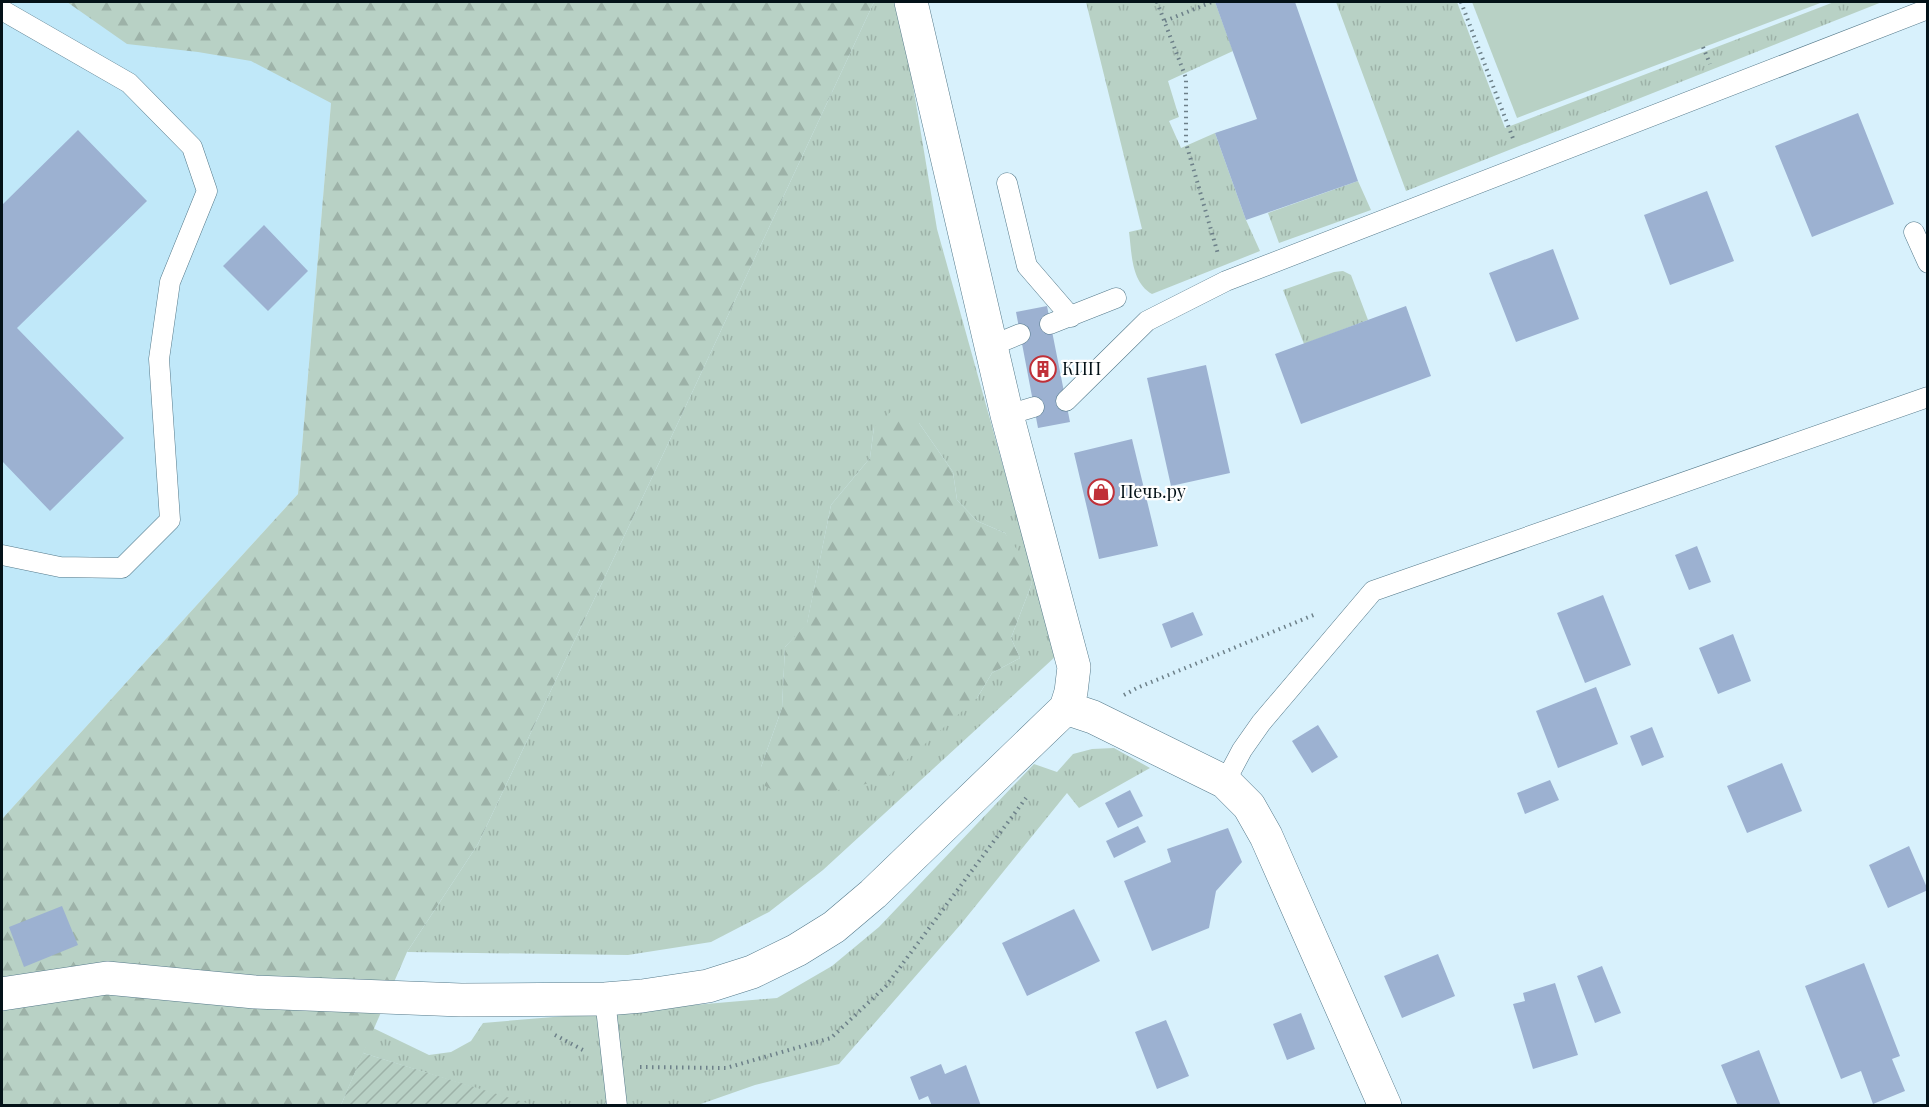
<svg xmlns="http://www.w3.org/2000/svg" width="1929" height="1107" font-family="'Playfair Display',serif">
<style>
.built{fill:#c0e8f9}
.grass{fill:url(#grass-tufts);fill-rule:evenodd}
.forest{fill:url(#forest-firs)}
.park{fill:#b8d1c5}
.garden{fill:url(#garden-furrows)}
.building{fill:#9cb1d1}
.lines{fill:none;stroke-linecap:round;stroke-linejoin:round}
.lane-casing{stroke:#54798a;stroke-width:21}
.street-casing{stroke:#54798a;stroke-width:34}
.path{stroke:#6d8089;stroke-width:4;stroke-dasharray:1.5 4.5;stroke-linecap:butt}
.lane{stroke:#fff;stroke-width:20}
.street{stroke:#fff;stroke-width:33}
.labels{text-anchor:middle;stroke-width:4.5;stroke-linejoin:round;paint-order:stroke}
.poi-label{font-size:18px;fill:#041218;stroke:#fff;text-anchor:start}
</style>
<defs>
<pattern id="grass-tufts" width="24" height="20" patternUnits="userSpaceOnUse" patternTransform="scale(1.5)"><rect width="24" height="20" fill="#b8d1c5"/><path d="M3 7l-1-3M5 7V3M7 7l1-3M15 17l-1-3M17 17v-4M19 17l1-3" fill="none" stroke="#9db2a8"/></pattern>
<pattern id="forest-firs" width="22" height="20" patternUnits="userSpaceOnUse" patternTransform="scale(1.5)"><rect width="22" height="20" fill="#b8d1c5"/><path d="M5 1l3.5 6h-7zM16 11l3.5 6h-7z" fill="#9db2a8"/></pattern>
<pattern id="garden-furrows" width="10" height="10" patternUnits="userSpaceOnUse" patternTransform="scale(1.5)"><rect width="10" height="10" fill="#b8d1c5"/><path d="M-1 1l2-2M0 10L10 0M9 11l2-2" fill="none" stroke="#9db2a8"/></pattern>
</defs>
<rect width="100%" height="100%" fill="#d8f1fc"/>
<path class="built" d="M2,2H334L331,103L298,494L2,819Z"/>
<path class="grass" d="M874,2H899L937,229L1056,656L823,870L769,912L711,942L628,955L407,952L478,844L676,427ZM919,423L953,472L957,500L977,521L1005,533L1032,583L1011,638L1020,658L992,673L977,698L761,767L782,708L785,647L807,624L831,505L870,458L874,427Z
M1086,2H1215L1233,51L1168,81L1179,117L1169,121L1181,148L1215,133L1246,220L1260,251L1152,294C1131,282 1132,254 1129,232L1142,229Z
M1336,2H1457L1505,128L1834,2H1882L1406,191Z
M1358,181L1371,210L1279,243L1268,213Z
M1343,271L1351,275L1368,320L1304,344L1283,290L1334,272Z
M1114,748L1150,768L1079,808L1067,793L961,924L839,1064L755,1085L698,1105L614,1106L606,1102L605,1105L533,1106L363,1053L373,1028L429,1055L451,1052L471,1041L483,1023L777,998L832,966L879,927L1034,764L1057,772L1073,754L1092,749Z"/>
<path class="forest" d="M67,2H874L676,427L478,844L407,952L341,1105H2V819L298,494L331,103L251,61L198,52L127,44Z
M896,407L919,423L953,472L957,500L977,521L1005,533L1021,555L1032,583L1011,638L1020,658L992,673L977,698L884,780L793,800L765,786L761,767L782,708L785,647L807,623L831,505L870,458L874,427Z"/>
<path class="park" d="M1472,2H1823L1517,118Z"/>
<path class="garden" d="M363,1053L533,1105H341Z"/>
<path class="building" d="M1215,2H1295L1358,181L1246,220L1215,133L1257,119Z
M1858,113L1894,204L1812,237L1775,146Z
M78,130L147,201L17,328L124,438L50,511L2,461V205Z
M1707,191L1734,261L1670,285L1644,215Z
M264,225L308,271L268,311L223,266Z
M1553,249L1579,319L1516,342L1489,273Z
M1047,306L1070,422L1038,428L1016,312Z
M1406,306L1431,376L1301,424L1275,354Z
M1206,365L1230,473L1171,486L1147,378Z
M1132,439L1158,546L1099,559L1074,453Z
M1697,546L1711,582L1689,590L1675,555Z
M1603,595L1631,665L1585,683L1557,613Z
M1193,612L1203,635L1171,648L1162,624Z
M1733,634L1751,681L1718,694L1699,648Z
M1596,687L1618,744L1558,768L1536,711Z
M1318,725L1338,757L1312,773L1292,741Z
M1652,727L1664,757L1642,766L1630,736Z
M1782,763L1802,811L1747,833L1727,786Z
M1550,780L1559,800L1525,814L1517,793Z
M1130,790L1143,816L1118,828L1105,803Z
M1138,826L1146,842L1114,858L1106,841Z
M1228,828L1242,862L1216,891L1209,928L1152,951L1124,881L1171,862L1167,849Z
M1909,846L1928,890L1888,908L1869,865Z
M62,906L78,945L24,967L9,927Z
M1074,909L1100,961L1027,996L1002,943Z
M1438,954L1455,996L1402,1018L1384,976Z
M1864,963L1900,1056L1892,1059L1905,1091L1873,1104L1861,1071L1841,1079L1805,986Z
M1602,966L1621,1013L1595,1023L1577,976Z
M1555,983L1578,1055L1533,1069L1513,1004L1525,1001L1523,993Z
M1301,1013L1315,1049L1287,1060L1273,1024Z
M1166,1020L1189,1076L1157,1089L1135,1032Z
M1759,1050L1781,1106H1738L1721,1065Z
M941,1064L945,1074L966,1065L981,1106H932L928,1096L919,1100L910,1077Z"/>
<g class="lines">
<g class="lane-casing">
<path id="lane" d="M2,10L129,83L192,147L207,191L170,282L159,359L170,520L122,568L60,567L2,555
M1007,183L1027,266L1071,317
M1914,232L1928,263
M1050,324L1116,298
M991,346L1020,334
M1066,401L1147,321L1226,281L1928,9
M1007,415L1034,407
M1225,782L1242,750L1261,723L1373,591L1928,397
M605,999L617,1106"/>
</g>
<g class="street-casing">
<path id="street" d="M1066,708L1093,717L1225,782L1249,806L1266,836L1385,1106
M2,994L107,978L255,992L461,1000L605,999L642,996L708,986L752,972L797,950L834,927L873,894L1066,708L1071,692L1074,667L1007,415L911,2"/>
</g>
<path class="path" d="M1157,2L1186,78V143L1218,254
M1461,2L1514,141
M1165,21L1212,2
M1703,47L1710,64
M1124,695L1137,688L1316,614
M555,1035L583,1050
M640,1067L726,1068L831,1038L886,986L1026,798"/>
<use href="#lane" class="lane"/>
<use href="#street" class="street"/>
</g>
<defs>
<g id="building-ring" transform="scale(1.35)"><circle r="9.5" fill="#fff" stroke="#c03038" stroke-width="1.5"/><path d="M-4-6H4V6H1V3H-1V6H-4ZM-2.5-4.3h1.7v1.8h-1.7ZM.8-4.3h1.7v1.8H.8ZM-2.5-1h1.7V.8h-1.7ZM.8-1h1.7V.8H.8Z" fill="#c03038"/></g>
<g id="shop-ring" transform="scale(1.35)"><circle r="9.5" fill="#fff" stroke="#c03038" stroke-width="1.5"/><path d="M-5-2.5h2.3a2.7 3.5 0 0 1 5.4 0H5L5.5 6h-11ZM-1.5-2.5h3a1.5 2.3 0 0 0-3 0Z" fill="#c03038"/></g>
</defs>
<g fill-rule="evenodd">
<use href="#building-ring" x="1043" y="369"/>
<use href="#shop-ring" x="1101" y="492"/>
</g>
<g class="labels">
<g class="poi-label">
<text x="1062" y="375">КПП</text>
<text x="1120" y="498">Печь.ру</text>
</g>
</g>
<rect width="1929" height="1107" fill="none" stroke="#041218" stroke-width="6"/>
</svg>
